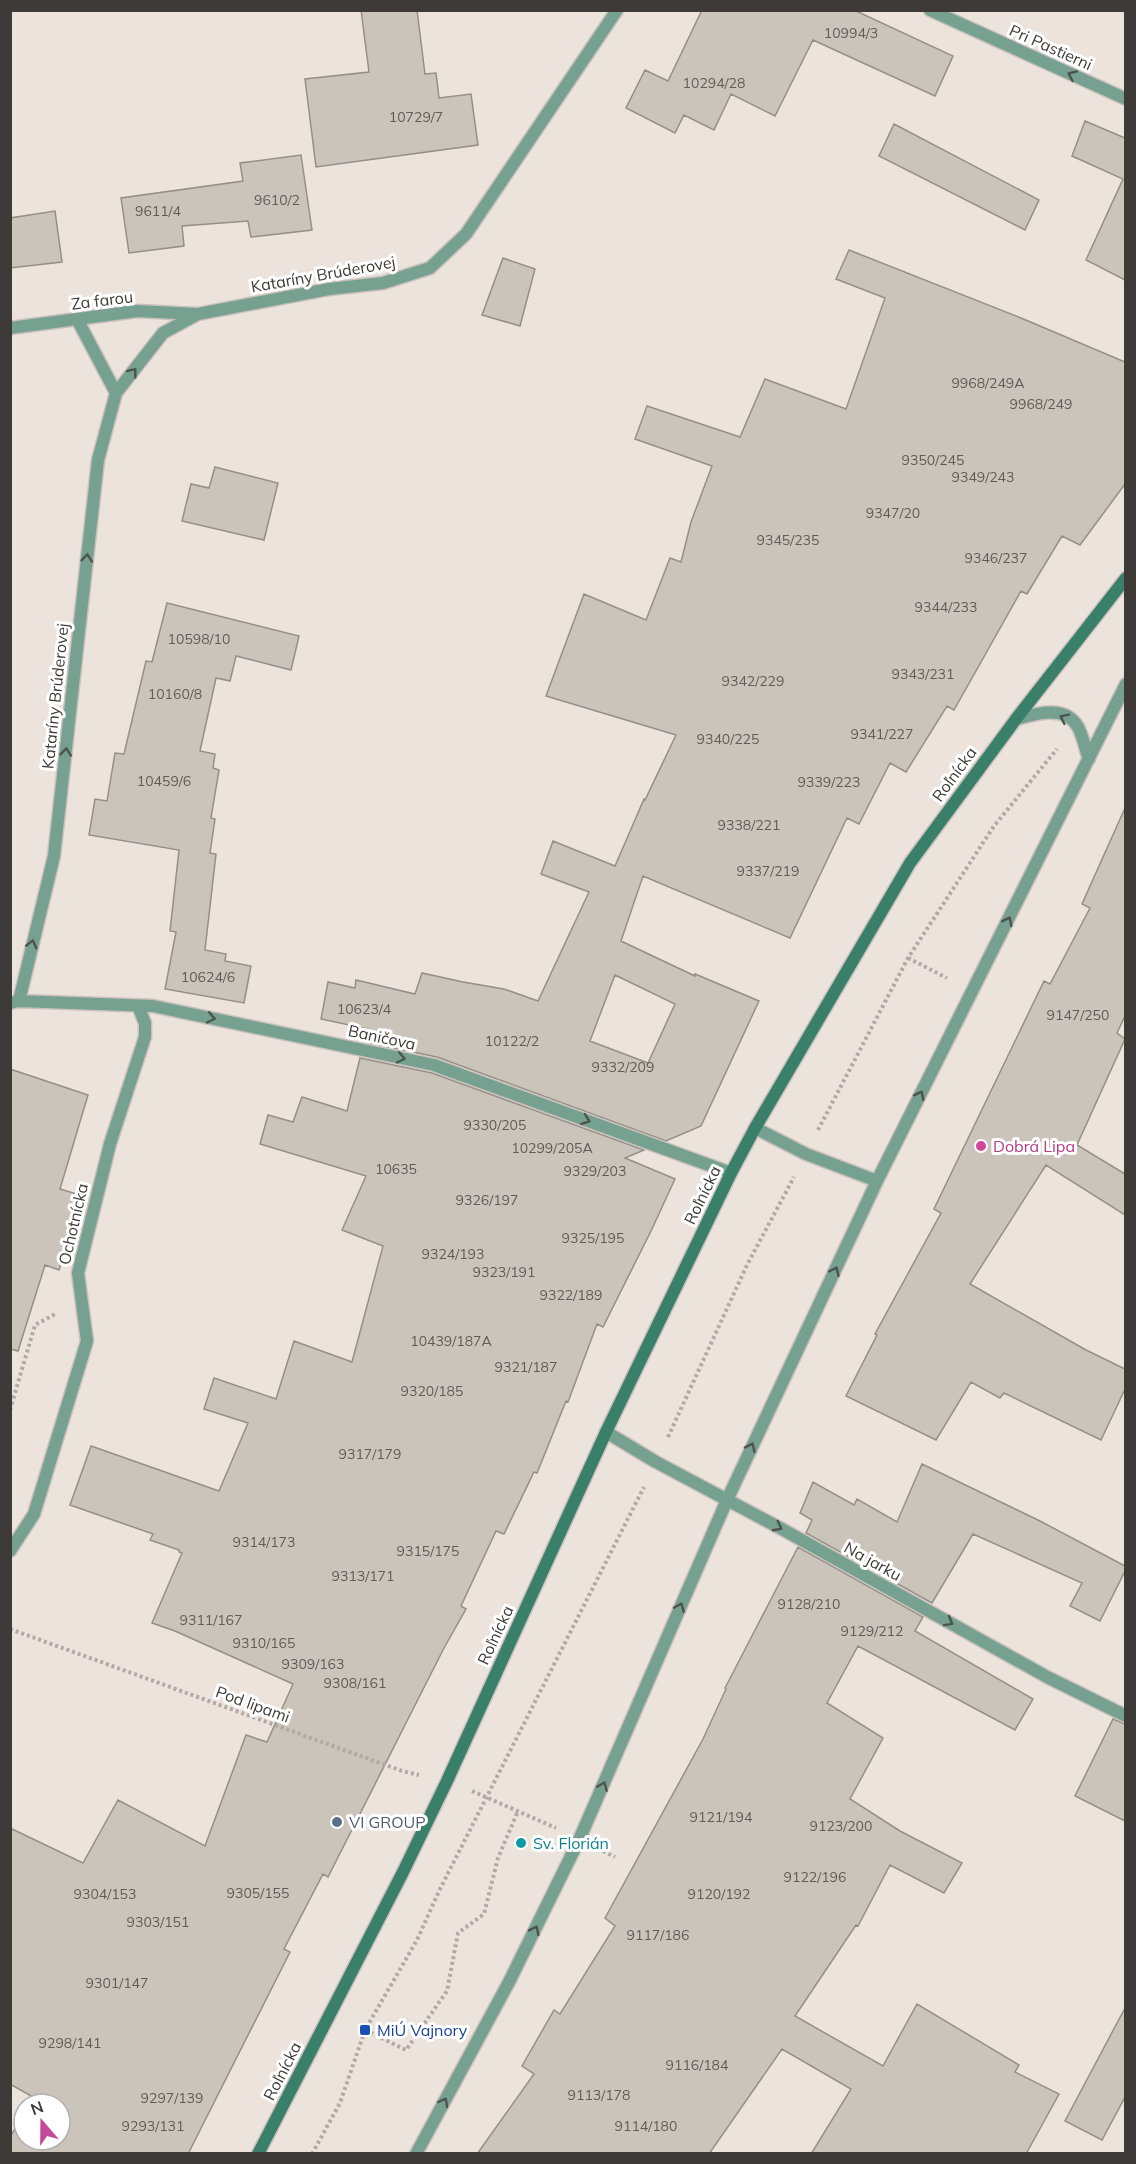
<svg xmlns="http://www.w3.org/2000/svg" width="1136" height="2164" font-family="Mulish,sans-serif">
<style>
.building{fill:#cac4bb;stroke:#958f87;stroke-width:1.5;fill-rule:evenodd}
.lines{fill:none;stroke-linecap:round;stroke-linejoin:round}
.lane-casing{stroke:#cac1bc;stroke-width:15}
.street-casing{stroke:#cac1bc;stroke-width:15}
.secondary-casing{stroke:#cac1bc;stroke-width:15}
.path{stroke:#b1a9a5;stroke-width:4;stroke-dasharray:3 3;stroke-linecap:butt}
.lane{stroke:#76a191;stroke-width:12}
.street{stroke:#76a191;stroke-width:12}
.secondary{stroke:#397f69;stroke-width:12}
.oneway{stroke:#4c544e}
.hotel-dot{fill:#d1479c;stroke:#fff;stroke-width:2}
.service-dot{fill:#5c6f8a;stroke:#fff;stroke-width:2}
.culture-dot{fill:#0f9aa8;stroke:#fff;stroke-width:2}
.transit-dot{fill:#1a4fb4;stroke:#fff;stroke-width:2}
.labels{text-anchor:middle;stroke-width:6;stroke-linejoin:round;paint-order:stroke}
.number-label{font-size:14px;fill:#615c59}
.street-label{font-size:16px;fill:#3e3a38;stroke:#fff}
.hotel-label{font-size:16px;fill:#b23c85;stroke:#fff;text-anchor:start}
.service-label{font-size:16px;fill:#4e5e75;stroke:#fff;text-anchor:start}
.culture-label{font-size:16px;fill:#0d838f;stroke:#fff;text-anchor:start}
.transit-label{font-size:16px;fill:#164399;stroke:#fff;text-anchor:start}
</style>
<rect width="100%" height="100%" fill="#ede3dd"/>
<path class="building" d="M361,10H417L425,74L436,73L439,98L471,94L478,145L316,167L305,79L369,72Z
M702,10H854L953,56L935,96L813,40L775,116L731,94L714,130L684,115L675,133L626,108L645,70L668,81Z
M1085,121L1125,138V280L1086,260L1123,179L1072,156Z
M894,124L1039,200L1025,230L879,156Z
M301,155L312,230L251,237L248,221L182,226L184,246L129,253L121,198L243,181L240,163Z
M55,211L62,262L10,268V218Z
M849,250L1021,318L1125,362V484L1080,545L1062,536L1027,594L1021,591L954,710L947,706L906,772L890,763L859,824L847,818L790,938L643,876L621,941L695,976V974L759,1001L701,1126L666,1141L437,1057L364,1042L368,1029L321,1019L328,982L355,988L356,980L415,994L422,973L463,982L504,989L538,1001L589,892L541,874L553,841L615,866L644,799L645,800L676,735L546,696L584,594L646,620L670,558L681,562L691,522L712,466L635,439L647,406L740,437L765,379L846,409L885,298L836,279ZM615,975L675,1004L648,1063L590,1041Z
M503,258L535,269L520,326L482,315Z
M215,467L278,483L264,540L182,521L191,484L209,488Z
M167,603L299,636L291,670L236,656L230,681L216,678L200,751L215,754L213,768L219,770L211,818L215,819L210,853L216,854L205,950L226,954L225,961L251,966L244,1003L165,989L176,932L170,931L179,850L89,835L95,799L107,801L115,753L124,754L146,661L152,662Z
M1125,808V1016L1117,1033L1125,1039L1077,1145L1125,1174V1215L1046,1165L970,1284L1086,1350L1125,1369V1389L1101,1440L1004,1393L1000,1398L971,1382L936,1440L846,1396L877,1335L875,1334L941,1213L934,1209L1044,981L1050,984L1090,908L1082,904Z
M360,1058L432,1073L644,1150L625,1158L675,1179L651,1231L603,1327L597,1324L568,1402L566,1401L537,1473L534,1472L504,1534L496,1531L461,1606L466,1609L444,1648L328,1877L323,1874L284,1949L290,1952L188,2154H10V2137L24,2114V2140H60V2104H29L33,2097L10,2084V1828L83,1863L118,1800L205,1846L246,1735L267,1742L293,1684L175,1631L152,1623L182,1553L179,1552V1550L150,1540L153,1534L70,1505L91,1446L219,1491L248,1423L204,1409L214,1378L276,1399L294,1341L352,1362L383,1246L342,1230L366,1176L260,1144L268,1115L293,1122L302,1097L347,1111Z
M10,1069L88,1095L60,1189L80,1195L59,1270L45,1265L18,1351L10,1349Z
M922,1464L1040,1521L1125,1566V1571L1100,1621L1070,1606L1082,1583L973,1534L932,1603L806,1533L812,1520L800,1513L813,1482L854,1505L857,1499L897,1522Z
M798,1547L923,1617L915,1631L1033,1699L1015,1730L858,1646L827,1703L883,1738L850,1799L900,1831L962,1863L944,1893L890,1865L858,1926L856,1925L795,2016L883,2066L917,2004L1019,2065L1015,2072L1059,2094L1026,2154H811L851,2089L782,2049L709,2154H477L534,2074L522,2066L554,2010L560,2014L615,1926L605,1918L703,1739L726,1689L725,1688Z
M1113,1719L1125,1724V1821L1075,1796Z
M1125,2008V2097L1102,2140L1065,2121Z"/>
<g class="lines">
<g class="lane-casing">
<path id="lane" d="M10,1551L34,1514L87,1341L78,1273L110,1144L145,1037V1023L138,1006"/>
</g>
<g class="street-casing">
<path id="street" d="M930,10L1126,99
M77,319L116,393
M10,328L137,311L197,314
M1016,719C1035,714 1065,704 1078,727C1083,736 1085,749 1089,759
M19,1001L54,856L98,460L116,393L163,333L198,314L329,289L383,283L430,268L466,234L617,10
M10,1003L19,1001L153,1006L434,1065L731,1173
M755,1128L806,1154L877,1181
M606,1432L656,1462L780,1528L1047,1677L1126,1716
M416,2154L509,1982L579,1840L727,1500L877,1181L1126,684"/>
</g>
<g class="secondary-casing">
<path id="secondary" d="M258,2154L403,1872L447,1781L606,1432L731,1173L755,1128L910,863L1016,719L1126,578"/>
</g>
<path class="path" d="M908,958L947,978
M818,1130L908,958L994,826L1057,749
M10,1410L35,1325L57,1313
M668,1437L747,1265L794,1177
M10,1629L402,1771L419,1775
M472,1791L556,1828
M603,1851L615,1857
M365,2030L406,2050L447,1991L458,1933L484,1914L498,1858L518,1811
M312,2154L340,2103L365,2030L417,1940L440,1889L644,1487"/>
<use href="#lane" class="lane"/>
<use href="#street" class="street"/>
<use href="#secondary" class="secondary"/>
</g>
<defs><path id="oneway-chevron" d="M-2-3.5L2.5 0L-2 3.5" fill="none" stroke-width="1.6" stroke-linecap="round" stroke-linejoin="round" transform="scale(1.5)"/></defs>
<g class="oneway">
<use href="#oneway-chevron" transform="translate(1072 75) rotate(-156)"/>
<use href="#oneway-chevron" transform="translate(133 372) rotate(-52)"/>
<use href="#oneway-chevron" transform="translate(87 558) rotate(-84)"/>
<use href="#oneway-chevron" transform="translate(1064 718) rotate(-154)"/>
<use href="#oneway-chevron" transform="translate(66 752) rotate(-84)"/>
<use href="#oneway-chevron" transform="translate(1008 921) rotate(-63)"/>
<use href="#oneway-chevron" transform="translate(32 944) rotate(-76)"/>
<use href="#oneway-chevron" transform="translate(211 1018) rotate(12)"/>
<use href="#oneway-chevron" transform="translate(401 1058) rotate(12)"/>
<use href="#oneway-chevron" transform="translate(920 1095) rotate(-63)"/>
<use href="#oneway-chevron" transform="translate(586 1120) rotate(20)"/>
<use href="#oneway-chevron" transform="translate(835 1271) rotate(-65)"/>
<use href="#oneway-chevron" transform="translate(751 1447) rotate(-65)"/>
<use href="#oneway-chevron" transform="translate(778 1527) rotate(28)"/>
<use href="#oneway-chevron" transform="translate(680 1607) rotate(-67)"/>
<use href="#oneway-chevron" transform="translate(949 1622) rotate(29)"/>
<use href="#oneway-chevron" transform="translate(603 1786) rotate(-67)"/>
<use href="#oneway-chevron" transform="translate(535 1930) rotate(-64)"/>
<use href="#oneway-chevron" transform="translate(444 2102) rotate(-61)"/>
</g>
<circle class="hotel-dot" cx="981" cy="1146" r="6"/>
<circle class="service-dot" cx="337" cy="1822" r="6"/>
<circle class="culture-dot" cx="521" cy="1843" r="6"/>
<rect class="transit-dot" x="359" y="2024" width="12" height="12" rx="3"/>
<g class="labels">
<g class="number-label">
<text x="851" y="38">10994/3</text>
<text x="714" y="88">10294/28</text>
<text x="416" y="122">10729/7</text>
<text x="277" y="205">9610/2</text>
<text x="158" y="216">9611/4</text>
<text x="988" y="388">9968/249A</text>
<text x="1041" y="409">9968/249</text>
<text x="933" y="465">9350/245</text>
<text x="983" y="482">9349/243</text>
<text x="893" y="518">9347/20</text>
<text x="788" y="545">9345/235</text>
<text x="996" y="563">9346/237</text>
<text x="946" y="612">9344/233</text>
<text x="199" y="644">10598/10</text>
<text x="923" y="679">9343/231</text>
<text x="753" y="686">9342/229</text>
<text x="175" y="699">10160/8</text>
<text x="882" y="739">9341/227</text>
<text x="728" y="744">9340/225</text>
<text x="164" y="786">10459/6</text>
<text x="829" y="787">9339/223</text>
<text x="749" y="830">9338/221</text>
<text x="768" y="876">9337/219</text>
<text x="208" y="982">10624/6</text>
<text x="364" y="1014">10623/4</text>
<text x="1078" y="1020">9147/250</text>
<text x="512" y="1046">10122/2</text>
<text x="623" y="1072">9332/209</text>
<text x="495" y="1130">9330/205</text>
<text x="552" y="1153">10299/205A</text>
<text x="396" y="1174">10635</text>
<text x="595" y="1176">9329/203</text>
<text x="487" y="1205">9326/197</text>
<text x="593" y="1243">9325/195</text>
<text x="453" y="1259">9324/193</text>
<text x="504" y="1277">9323/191</text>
<text x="571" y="1300">9322/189</text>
<text x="451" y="1346">10439/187A</text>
<text x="526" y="1372">9321/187</text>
<text x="432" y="1396">9320/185</text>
<text x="370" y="1459">9317/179</text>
<text x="264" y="1547">9314/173</text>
<text x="428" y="1556">9315/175</text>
<text x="363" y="1581">9313/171</text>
<text x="809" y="1609">9128/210</text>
<text x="211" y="1625">9311/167</text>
<text x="872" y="1636">9129/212</text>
<text x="264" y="1648">9310/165</text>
<text x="313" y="1669">9309/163</text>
<text x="355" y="1688">9308/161</text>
<text x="721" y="1822">9121/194</text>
<text x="841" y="1831">9123/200</text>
<text x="815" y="1882">9122/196</text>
<text x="258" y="1898">9305/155</text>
<text x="105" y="1899">9304/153</text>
<text x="719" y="1899">9120/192</text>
<text x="158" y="1927">9303/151</text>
<text x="658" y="1940">9117/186</text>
<text x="117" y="1988">9301/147</text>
<text x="70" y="2048">9298/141</text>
<text x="697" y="2070">9116/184</text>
<text x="599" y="2100">9113/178</text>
<text x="172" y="2103">9297/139</text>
<text x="153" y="2131">9293/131</text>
<text x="646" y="2131">9114/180</text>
</g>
<g class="street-label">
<text transform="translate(1051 47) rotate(24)" y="6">Pri Pastierni</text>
<text transform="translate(323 274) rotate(-10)" y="6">Kataríny Brúderovej</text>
<text transform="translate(102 300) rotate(-7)" y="6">Za farou</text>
<text transform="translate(55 696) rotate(-84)" y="6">Kataríny Brúderovej</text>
<text transform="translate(954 774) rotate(-54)" y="6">Roľnícka</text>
<text transform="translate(382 1037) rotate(12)" y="6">Baničova</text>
<text transform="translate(702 1195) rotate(-64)" y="6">Roľnícka</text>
<text transform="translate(73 1224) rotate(-77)" y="6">Ochotnícka</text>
<text transform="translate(873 1561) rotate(29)" y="6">Na jarku</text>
<text transform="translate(495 1635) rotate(-65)" y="6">Roľnícka</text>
<text transform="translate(253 1704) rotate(20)" y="6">Pod lipami</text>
<text transform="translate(282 2071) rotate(-63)" y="6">Roľnícka</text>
</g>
<g class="hotel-label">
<text x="993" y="1152">Dobrá Lipa</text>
</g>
<g class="service-label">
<text x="349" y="1828">VI GROUP</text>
</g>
<g class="culture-label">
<text x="533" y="1849">Sv. Florián</text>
</g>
<g class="transit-label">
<text x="377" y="2036">MiÚ Vajnory</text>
</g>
</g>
<rect width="1136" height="2164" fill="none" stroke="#3e3a38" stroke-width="24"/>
<g transform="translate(42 2122) rotate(340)"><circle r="28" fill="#ffffff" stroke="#b2b0af" stroke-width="1.5"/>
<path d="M0-4.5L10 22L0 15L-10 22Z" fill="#c4499a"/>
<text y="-9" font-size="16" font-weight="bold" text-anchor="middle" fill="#3e3a38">N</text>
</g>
</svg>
